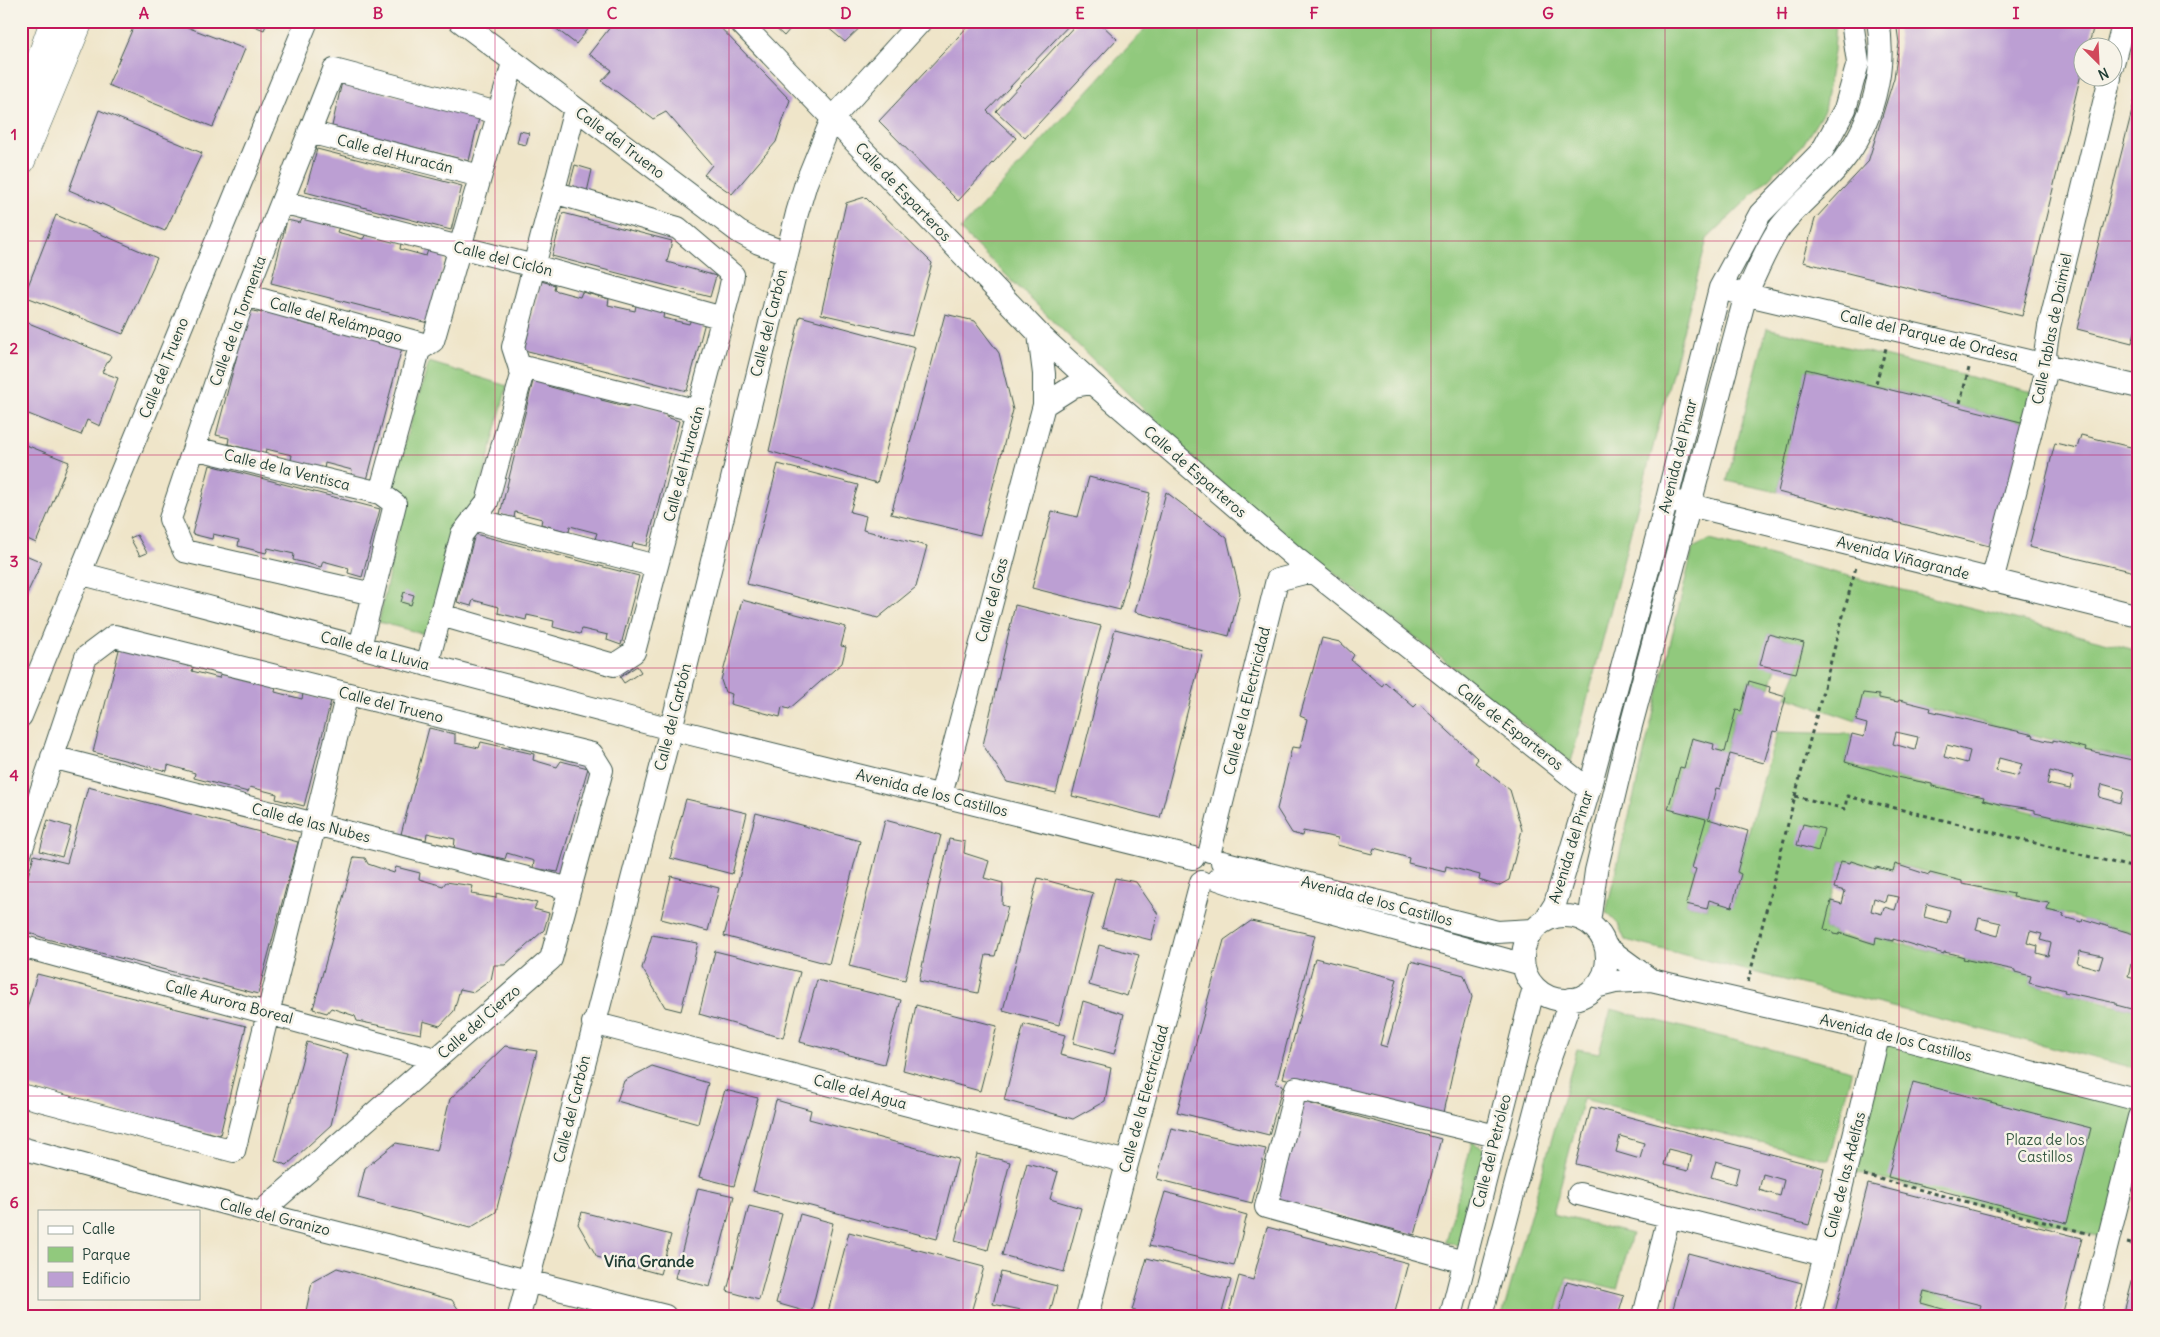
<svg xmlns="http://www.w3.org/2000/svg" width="2160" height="1337" font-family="Delius,sans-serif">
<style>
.green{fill:#91c97d;stroke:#588358}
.building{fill:#bc9fd3;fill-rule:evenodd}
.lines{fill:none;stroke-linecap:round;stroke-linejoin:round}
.minor-casing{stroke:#3e564a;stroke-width:24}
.highway-casing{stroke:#3e564a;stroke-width:29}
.path{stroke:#3e564a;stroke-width:3;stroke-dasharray:4 4;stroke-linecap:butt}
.minor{stroke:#fff;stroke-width:22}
.highway{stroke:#fff;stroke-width:28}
.grid{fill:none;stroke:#c2185b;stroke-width:1;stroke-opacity:0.55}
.labels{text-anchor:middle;stroke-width:5;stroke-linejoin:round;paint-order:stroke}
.street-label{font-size:15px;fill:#1f3d34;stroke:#f7f3e8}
.park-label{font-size:15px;fill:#365943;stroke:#f7f3e8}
.neighbourhood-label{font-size:16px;font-weight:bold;fill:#1f3d34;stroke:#f7f3e8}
.neatline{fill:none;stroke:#c2185b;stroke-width:2}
.grid-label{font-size:16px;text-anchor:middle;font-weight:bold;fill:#c2185b}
</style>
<rect width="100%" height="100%" fill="#f7f3e8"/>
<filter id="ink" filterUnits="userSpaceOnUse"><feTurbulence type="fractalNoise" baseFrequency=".02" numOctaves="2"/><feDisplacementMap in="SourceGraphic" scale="10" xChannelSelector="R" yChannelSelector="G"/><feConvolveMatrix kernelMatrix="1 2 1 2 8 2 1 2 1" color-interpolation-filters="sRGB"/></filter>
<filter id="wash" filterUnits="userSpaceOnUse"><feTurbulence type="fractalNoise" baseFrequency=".0096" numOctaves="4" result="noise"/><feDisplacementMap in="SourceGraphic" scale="20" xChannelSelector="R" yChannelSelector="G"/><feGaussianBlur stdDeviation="1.12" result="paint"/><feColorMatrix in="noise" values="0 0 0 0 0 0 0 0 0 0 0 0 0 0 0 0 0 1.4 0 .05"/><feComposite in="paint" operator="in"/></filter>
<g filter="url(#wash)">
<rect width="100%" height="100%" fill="#efe5c9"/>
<path class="green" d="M1152,21H1836L1834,51L1824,111L1802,146L1707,239L1571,762L1206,470L960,230Z
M1767,328L2033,392L2025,423L1807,369L1778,492L1727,481Z
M429,362L507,386L478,498L457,520L428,635L379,622L403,506L391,488Z
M1709,540L2139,651V762L1873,694L1872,696L1863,694L1856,721L1786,697L1796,673L1804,643L1768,634L1761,664L1776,668L1770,687L1749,681L1741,711L1736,710L1725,752L1713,749L1714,744L1692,738L1684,768L1680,767L1668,808L1706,819L1692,868L1696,869L1686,904L1707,909L1709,900L1732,906L1741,874L1737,872L1777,732L1852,734L1845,762L1855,764V767L2139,839V934L2047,910L2049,903L1895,864L1893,871L1851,861L1850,863L1841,861L1824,929L1833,932V934L1874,944L1876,937L2031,976L2029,983L2139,1011V1069L1625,940L1618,924L1606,912L1693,548Z
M1611,1009L1852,1070L1829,1160L1583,1099L1553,1214L1632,1234L1617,1289L1567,1277L1556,1316H1502L1577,1049L1599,1053Z
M1879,1033L2139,1100L2108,1239L1847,1170Z
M1472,1142L1486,1150L1460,1246L1446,1242Z
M1924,1291L1981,1305L1978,1316H1918Z"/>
<g id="blocks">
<path class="building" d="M136,21H171L245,49L213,127L108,85Z
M242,21H268L264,30Z
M546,21H595L576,44Z
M615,21H714L790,100L776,142L732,194L704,175L712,165L666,112L653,119L602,81L612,70L589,54Z
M773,21H797L784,36L771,24Z
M820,21H867L845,42Z
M973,21H1073L987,111L1016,138L958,201L879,121Z
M1079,21H1098L1117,39L1025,138L996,111Z
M1896,21H2095L2088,48H2082V70L2022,316L1803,262L1815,219L1868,162L1894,78L1899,43Z
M342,82L479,118L469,161L332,126Z
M2138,87L2139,317L2132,343L2077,329Z
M99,110L202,153L165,231L69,190Z
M520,131L529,133L526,145L517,143Z
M317,149L462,186L451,230L305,192Z
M575,165L592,170L587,192L569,188Z
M865,197L932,263L912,335L821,314L846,203Z
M563,213L672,241L667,262L716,276L710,297L552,256Z
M56,215L157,258L123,334L24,296Z
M303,218L339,227L337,232L363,239L366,234L401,243L400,249L426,256L428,250L446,254L428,323L271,283L287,220L300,223Z
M541,281L555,285L554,290L580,297L582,292L609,299L608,305L635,311L636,305L664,312L663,318L689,324L691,319L705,322L687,391L524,350Z
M264,308L300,317L298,322L325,329L326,324L403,344L367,480L351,475L352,470L325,463L324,469L291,460L292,455L266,449L265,454L228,444L229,438L216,435L249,310L262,313Z
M945,314L975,321L999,353L1013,410L980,535L891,514Z
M800,316L915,347L877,483L769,451Z
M21,320L111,356L102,372L118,378L100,426L87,420L81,435L21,411Z
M1806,369L2025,423L1993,547L1778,492Z
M534,377L548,380L547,386L573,393L575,387L602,394L601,400L629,407L630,402L667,411L666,417L679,421L647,546L633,543L632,548L595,539L597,533L570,526L569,532L541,524L542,519L515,512L514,518L500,514Z
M2081,435L2139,449V573L2029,547L2055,443L2077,448Z
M21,443L69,462L36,543L21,536Z
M778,464L858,485L850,512L866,516L863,530L927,546L916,587L878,618L747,584Z
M210,465L380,509L362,577L348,573L349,568L323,561L321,567L293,560L294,554L268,548L266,553L238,546L239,540L213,534L212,539L192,534Z
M1089,477L1150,493L1120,610L1032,588L1052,511L1078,517Z
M1166,492L1227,538L1240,593L1229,636L1135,612Z
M475,534L639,576L621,645L607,640L608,635L582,629L580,634L553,627L554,621L527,615L526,620L498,613L499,607L473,600L471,606L457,602Z
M137,535L147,553L140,556L130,538Z
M21,553L42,562L21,606Z
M404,592L414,595L411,605L401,602Z
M742,600L846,627L841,646L846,647L842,663L789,709L782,707L780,717L730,704L732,694L725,692L721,680Z
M1015,605L1101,626L1056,793L1007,782L983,745Z
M1115,629L1203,651L1160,818L1072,796Z
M1768,634L1804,643L1796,673L1760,665Z
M1322,638L1340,642L1354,655L1351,660L1382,686L1385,682L1414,707L1418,703L1478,759L1475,763L1510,790L1522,830L1509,880L1498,886L1479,880L1480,875L1446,866L1445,872L1408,863L1409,858L1374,848L1372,854L1337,845L1338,838L1303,831L1302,836L1292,833L1277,809L1292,747L1300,748L1307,719L1300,716Z
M120,646L194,665L192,671L219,678L221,673L276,687L275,692L302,699L303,694L331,701L304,806L276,799L277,794L250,787L248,792L194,778L195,773L168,765L167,771L93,752Z
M637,666L641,672L624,683L620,677Z
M1749,681L1770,687L1769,692L1786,697L1777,732L1773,731L1764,763L1730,754L1720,789L1716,788L1708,819L1748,831L1737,872L1741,874L1732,907L1709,900L1707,909L1686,904L1696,869L1692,868L1706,819L1668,809L1680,767L1684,768L1692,738L1714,744L1713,749L1725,752L1736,710L1741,711Z
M1863,693L1879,695V698L1898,702L1899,700L1931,708L1930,711L2034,735L2033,737L2043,740L2053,742V740L2086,748L2085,750L2137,761L2139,764V837L2035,813V810L2025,808L1999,804L1983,800L1984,797L1932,786V784L1896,777L1845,762L1852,734L1864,737L1867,724L1856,721ZM1896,732L1918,737L1915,750L1893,744ZM1947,745L1970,751L1967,763L1944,757ZM1999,758L2022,764L2018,776L1996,771ZM2050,771L2073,777L2070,789L2047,784ZM2102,784L2124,790L2121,803L2099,797Z
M429,728L455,734V743L479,748L481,742L534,754L533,760L557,767L561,761L588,768L558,872L533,868L534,861L507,853L505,859L454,849L455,839L427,833L426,840L401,834Z
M88,787L298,842L258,994L47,939L21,930V900L34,855L67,863Z
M686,799L747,813L732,874L670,858Z
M756,813L860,841L829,964L724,936Z
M48,820L71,827L62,857L40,851Z
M885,820L941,835L905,980L849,966Z
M1803,824L1824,829L1818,851L1797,845Z
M949,839L965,842L964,853L989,861L984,878L1003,883L1002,905L1008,907L995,956L986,955L978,993L919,981Z
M354,857L365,858L368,864L394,873L396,867L420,873L419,879L443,886L446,882L473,886L471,894L496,898V893L537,903L534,909L549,913L544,930L505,965H494L491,980L474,992L460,989L454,1011L440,1026L423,1021L421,1034L357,1021L355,1016L331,1008L327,1013L313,1009Z
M1841,861L1850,863L1851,861L1876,869V867L1893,871L1895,864L1929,875L1930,873L1962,881V884L2014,894L2013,897L2049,903L2047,910L2064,914L2063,917L2082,922L2083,919L2134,934V932L2139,934V965L2131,964L2128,976L2139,979V1011L2116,1005V1003L2064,992L2065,990L2046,985L2045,987L2029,983L2031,976L2015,972V970L1963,959L1964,957L1954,954L1944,952V954L1893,939V941L1876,937L1875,944L1840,933L1839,935L1833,934V932L1824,929L1831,901L1842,904L1845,891L1834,888ZM1887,895L1899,897L1895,910L1884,907L1882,914L1871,911L1874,898L1885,902ZM1927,904L1950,910L1947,923L1924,917ZM1979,918L2001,923L1998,936L1976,930ZM2030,931L2042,934L2040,940L2051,943L2048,956L2037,953L2038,946L2027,943ZM2080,951L2103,956L2099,969L2077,963Z
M671,876L719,888L708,931L661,919Z
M1038,878L1093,893L1059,1025L1003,1010Z
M1115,878L1136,882L1158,914L1151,940L1102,928Z
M1251,921L1315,935L1276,1084L1283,1085L1269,1135L1177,1112L1224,940Z
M652,935L698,943L681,1011L665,1007L642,968Z
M1099,945L1139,955L1127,996L1089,985Z
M715,951L800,972L783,1038L699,1014Z
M1315,958L1397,979L1380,1045L1387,1047L1411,961L1464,975L1472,997L1458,1048L1443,1117L1283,1078Z
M37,974L246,1026L220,1135L21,1085V1029Z
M817,980L901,1000L884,1064L800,1042Z
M1083,1001L1124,1014L1114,1054L1073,1043Z
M916,1005L997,1026L980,1091L903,1070Z
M1024,1024L1065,1035L1060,1055L1111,1068L1105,1101L1073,1119L1004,1100Z
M307,1042L348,1054L331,1125L287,1165L275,1161Z
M505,1046L537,1051L496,1212L470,1228L358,1198L365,1168L396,1143L437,1151L450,1099Z
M652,1066L708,1083L698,1124L617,1101L624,1081Z
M1913,1082L2091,1128L2067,1223L1888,1177Z
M725,1090L758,1098L734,1186L699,1177Z
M776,1100L811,1110L809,1119L958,1159L937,1239L753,1191Z
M1300,1101L1441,1139L1415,1235L1276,1199Z
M1591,1107L1824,1168L1809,1225L1576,1164ZM1620,1136L1644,1143L1640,1159L1616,1152ZM1668,1149L1692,1155L1688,1171L1664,1165ZM1716,1161L1739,1168L1735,1184L1711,1177ZM1763,1174L1784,1180L1780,1196L1759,1190Z
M1171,1128L1266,1149L1252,1203L1157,1179Z
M977,1154L1010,1162L988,1250L955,1241Z
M1027,1163L1058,1172L1050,1199L1081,1208L1064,1272L1002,1255Z
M1868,1184L2082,1238L2062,1316H1978L1981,1305L1924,1291L1921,1303L1968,1316H1834Z
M698,1188L734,1196L710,1287L675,1278Z
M1165,1192L1247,1215L1234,1266L1149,1246Z
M749,1206L782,1214L759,1300L727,1291Z
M582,1212L671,1235L660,1274L597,1257L578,1224Z
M800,1214L833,1223L811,1313L776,1303Z
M1267,1227L1408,1263L1394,1316H1228L1239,1276L1253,1280Z
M849,1232L984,1267L970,1316H827Z
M1688,1253L1802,1283L1793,1316H1671Z
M1147,1258L1231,1280L1221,1316H1153L1132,1310Z
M2139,1258V1316H2123L2138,1258Z
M337,1268L452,1300L463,1316H305L312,1282Z
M1001,1272L1057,1286L1049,1316L993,1304Z
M1567,1281L1624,1296L1618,1316H1558Z"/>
</g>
</g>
<g filter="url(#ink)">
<use href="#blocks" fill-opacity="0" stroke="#3e564a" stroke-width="1"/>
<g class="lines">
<g class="minor-casing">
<path id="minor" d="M460,21L739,232L759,243L786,253
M739,21L1039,334L1092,383L1298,560L1589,790
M2112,67L2124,21
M309,132L480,176
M282,202L534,266L723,318
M1731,291L2139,387
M245,295L427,345
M1039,334L1044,374V405
M519,366L698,411
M194,448L380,493
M1674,501L2139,616
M473,519L656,566
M79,573L671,729L1193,858
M1992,581L2048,365L2045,354L2049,327L2110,78
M373,594L184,551L170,519L245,295L334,70L498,113
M441,615L614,665L634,652L729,294L733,275L678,228L553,192
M360,647L395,504L380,493L419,350L433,341L513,63
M427,665L462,534L487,502L522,375L513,347L575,109
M21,716L307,21
M52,757L570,889
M941,795L1044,405L1074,386L1092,383
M21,851L86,657L114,636L592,754L602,770L551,959L260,1213
M1210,851L1277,580L1312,571
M1222,862L1497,932L1533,930
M1218,879L1250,890L1522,964
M1523 958a42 42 0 1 1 84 0a42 42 0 1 1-84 0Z
M1545,920L1555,904L1589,790L1667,499L1720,288L1760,214L1822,151L1845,109L1858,63L1852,21
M1589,923L1596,871L1628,737L1746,294C1756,274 1768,243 1781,226C1799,203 1824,185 1842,162C1872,125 1887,69 1878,21
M21,946L436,1059
M1606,947L1651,980
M1595,987L1615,982L1651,980L1853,1026L2139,1100
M593,1023L1127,1162
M21,1095L234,1151L347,694
M21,1148L260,1213L665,1316
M1579,1194L1825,1255
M1464,1262L1266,1207L1296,1088L1496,1136
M519,1316L671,729L797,213L806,183L832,119L921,21
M1087,1316L1201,882
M1451,1316L1534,987
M1481,1316L1546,1069L1571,999
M1644,1316L1669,1216
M1810,1316L1879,1033
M2089,1316L2139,1117"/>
</g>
<g class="highway-casing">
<path id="highway" d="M21,116L54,21
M21,161L79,21"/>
</g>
<path class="path" d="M1876,383L1886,348
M1960,403L1969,368
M1795,796L1856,567
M1748,982L1795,796L1845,809L1847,796L2139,869
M1864,1175L2090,1234
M2127,1243L2139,1246"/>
<use href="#minor" class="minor"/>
<use href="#highway" class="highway"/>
</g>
</g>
<path class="grid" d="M261,21V1316M495,21V1316M729,21V1316M963,21V1316M1197,21V1316M1431,21V1316M1665,21V1316M1899,21V1316M21,241H2139M21,455H2139M21,668H2139M21,882H2139M21,1096H2139"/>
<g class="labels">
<g class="street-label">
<text transform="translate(620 143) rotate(37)" y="5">Calle del Trueno</text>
<text transform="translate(395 154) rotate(14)" y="5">Calle del Huracán</text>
<text transform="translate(903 192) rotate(46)" y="5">Calle de Esparteros</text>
<text transform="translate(503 259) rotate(14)" y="5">Calle del Ciclón</text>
<text transform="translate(336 320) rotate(15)" y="5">Calle del Relámpago</text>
<text transform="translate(238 321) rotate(-70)" y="5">Calle de la Tormenta</text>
<text transform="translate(769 323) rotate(-76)" y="5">Calle del Carbón</text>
<text transform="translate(2052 329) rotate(-79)" y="5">Calle Tablas de Daimiel</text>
<text transform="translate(1929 336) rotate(13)" y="5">Calle del Parque de Ordesa</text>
<text transform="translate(164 368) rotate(-68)" y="5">Calle del Trueno</text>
<text transform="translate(1678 456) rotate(-76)" y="5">Avenida del Pinar</text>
<text transform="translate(684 464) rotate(-75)" y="5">Calle del Huracán</text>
<text transform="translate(287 470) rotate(14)" y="5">Calle de la Ventisca</text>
<text transform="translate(1195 472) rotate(41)" y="5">Calle de Esparteros</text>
<text transform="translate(1903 558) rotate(14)" y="5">Avenida Viñagrande</text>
<text transform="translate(992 600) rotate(-75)" y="5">Calle del Gas</text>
<text transform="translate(375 651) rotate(15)" y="5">Calle de la Lluvia</text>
<text transform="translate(1247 701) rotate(-76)" y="5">Calle de la Electricidad</text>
<text transform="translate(391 705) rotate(14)" y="5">Calle del Trueno</text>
<text transform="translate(673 717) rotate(-76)" y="5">Calle del Carbón</text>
<text transform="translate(1510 727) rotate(38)" y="5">Calle de Esparteros</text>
<text transform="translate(932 793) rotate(14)" y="5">Avenida de los Castillos</text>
<text transform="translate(311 823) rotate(14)" y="5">Calle de las Nubes</text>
<text transform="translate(1571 847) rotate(-73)" y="5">Avenida del Pinar</text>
<text transform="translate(1377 901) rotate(15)" y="5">Avenida de los Castillos</text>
<text transform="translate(229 1002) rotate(15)" y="5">Calle Aurora Boreal</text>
<text transform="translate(479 1022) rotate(-41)" y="5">Calle del Cierzo</text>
<text transform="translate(1896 1038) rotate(14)" y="5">Avenida de los Castillos</text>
<text transform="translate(860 1092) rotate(15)" y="5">Calle del Agua</text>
<text transform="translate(1144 1099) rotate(-75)" y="5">Calle de la Electricidad</text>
<text transform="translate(572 1109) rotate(-76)" y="5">Calle del Carbón</text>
<text transform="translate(1492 1151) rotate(-76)" y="5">Calle del Petróleo</text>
<text transform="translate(1845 1175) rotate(-76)" y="5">Calle de las Adelfas</text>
<text transform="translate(275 1217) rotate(14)" y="5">Calle del Granizo</text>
</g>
<g class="park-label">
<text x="2045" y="1145">Plaza de los<tspan x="2045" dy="17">Castillos</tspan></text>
</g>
<g class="neighbourhood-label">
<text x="649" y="1267">Viña Grande</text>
</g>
</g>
<rect width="2160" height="1337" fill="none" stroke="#f7f3e8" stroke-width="55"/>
<rect x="38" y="1210" width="162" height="90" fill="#f7f3e8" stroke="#a1aaa0"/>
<rect x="48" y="1226" width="25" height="8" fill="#ffffff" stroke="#a1aaa0"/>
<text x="82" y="1234" font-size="15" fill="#1f3d34">Calle</text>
<rect x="48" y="1247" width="25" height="15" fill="#91c97d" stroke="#a1aaa0"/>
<text x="82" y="1260" font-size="15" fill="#1f3d34">Parque</text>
<rect x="48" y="1272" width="25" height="15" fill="#bc9fd3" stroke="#a1aaa0"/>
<text x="82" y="1284" font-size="15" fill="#1f3d34">Edificio</text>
<g transform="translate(2098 62) rotate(156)"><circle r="24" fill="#f7f3e8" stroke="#a1aaa0"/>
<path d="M0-4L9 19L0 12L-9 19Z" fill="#d1495b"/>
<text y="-8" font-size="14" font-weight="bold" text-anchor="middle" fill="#1f3d34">N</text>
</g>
<rect x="28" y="28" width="2104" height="1282" class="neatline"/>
<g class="grid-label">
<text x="144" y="19">A</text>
<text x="378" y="19">B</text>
<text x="612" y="19">C</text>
<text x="846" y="19">D</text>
<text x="1080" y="19">E</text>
<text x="1314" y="19">F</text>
<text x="1548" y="19">G</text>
<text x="1782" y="19">H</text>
<text x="2016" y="19">I</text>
<text x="14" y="140">1</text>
<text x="14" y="354">2</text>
<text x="14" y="567">3</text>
<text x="14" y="781">4</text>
<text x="14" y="995">5</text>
<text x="14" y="1208">6</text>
</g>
</svg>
